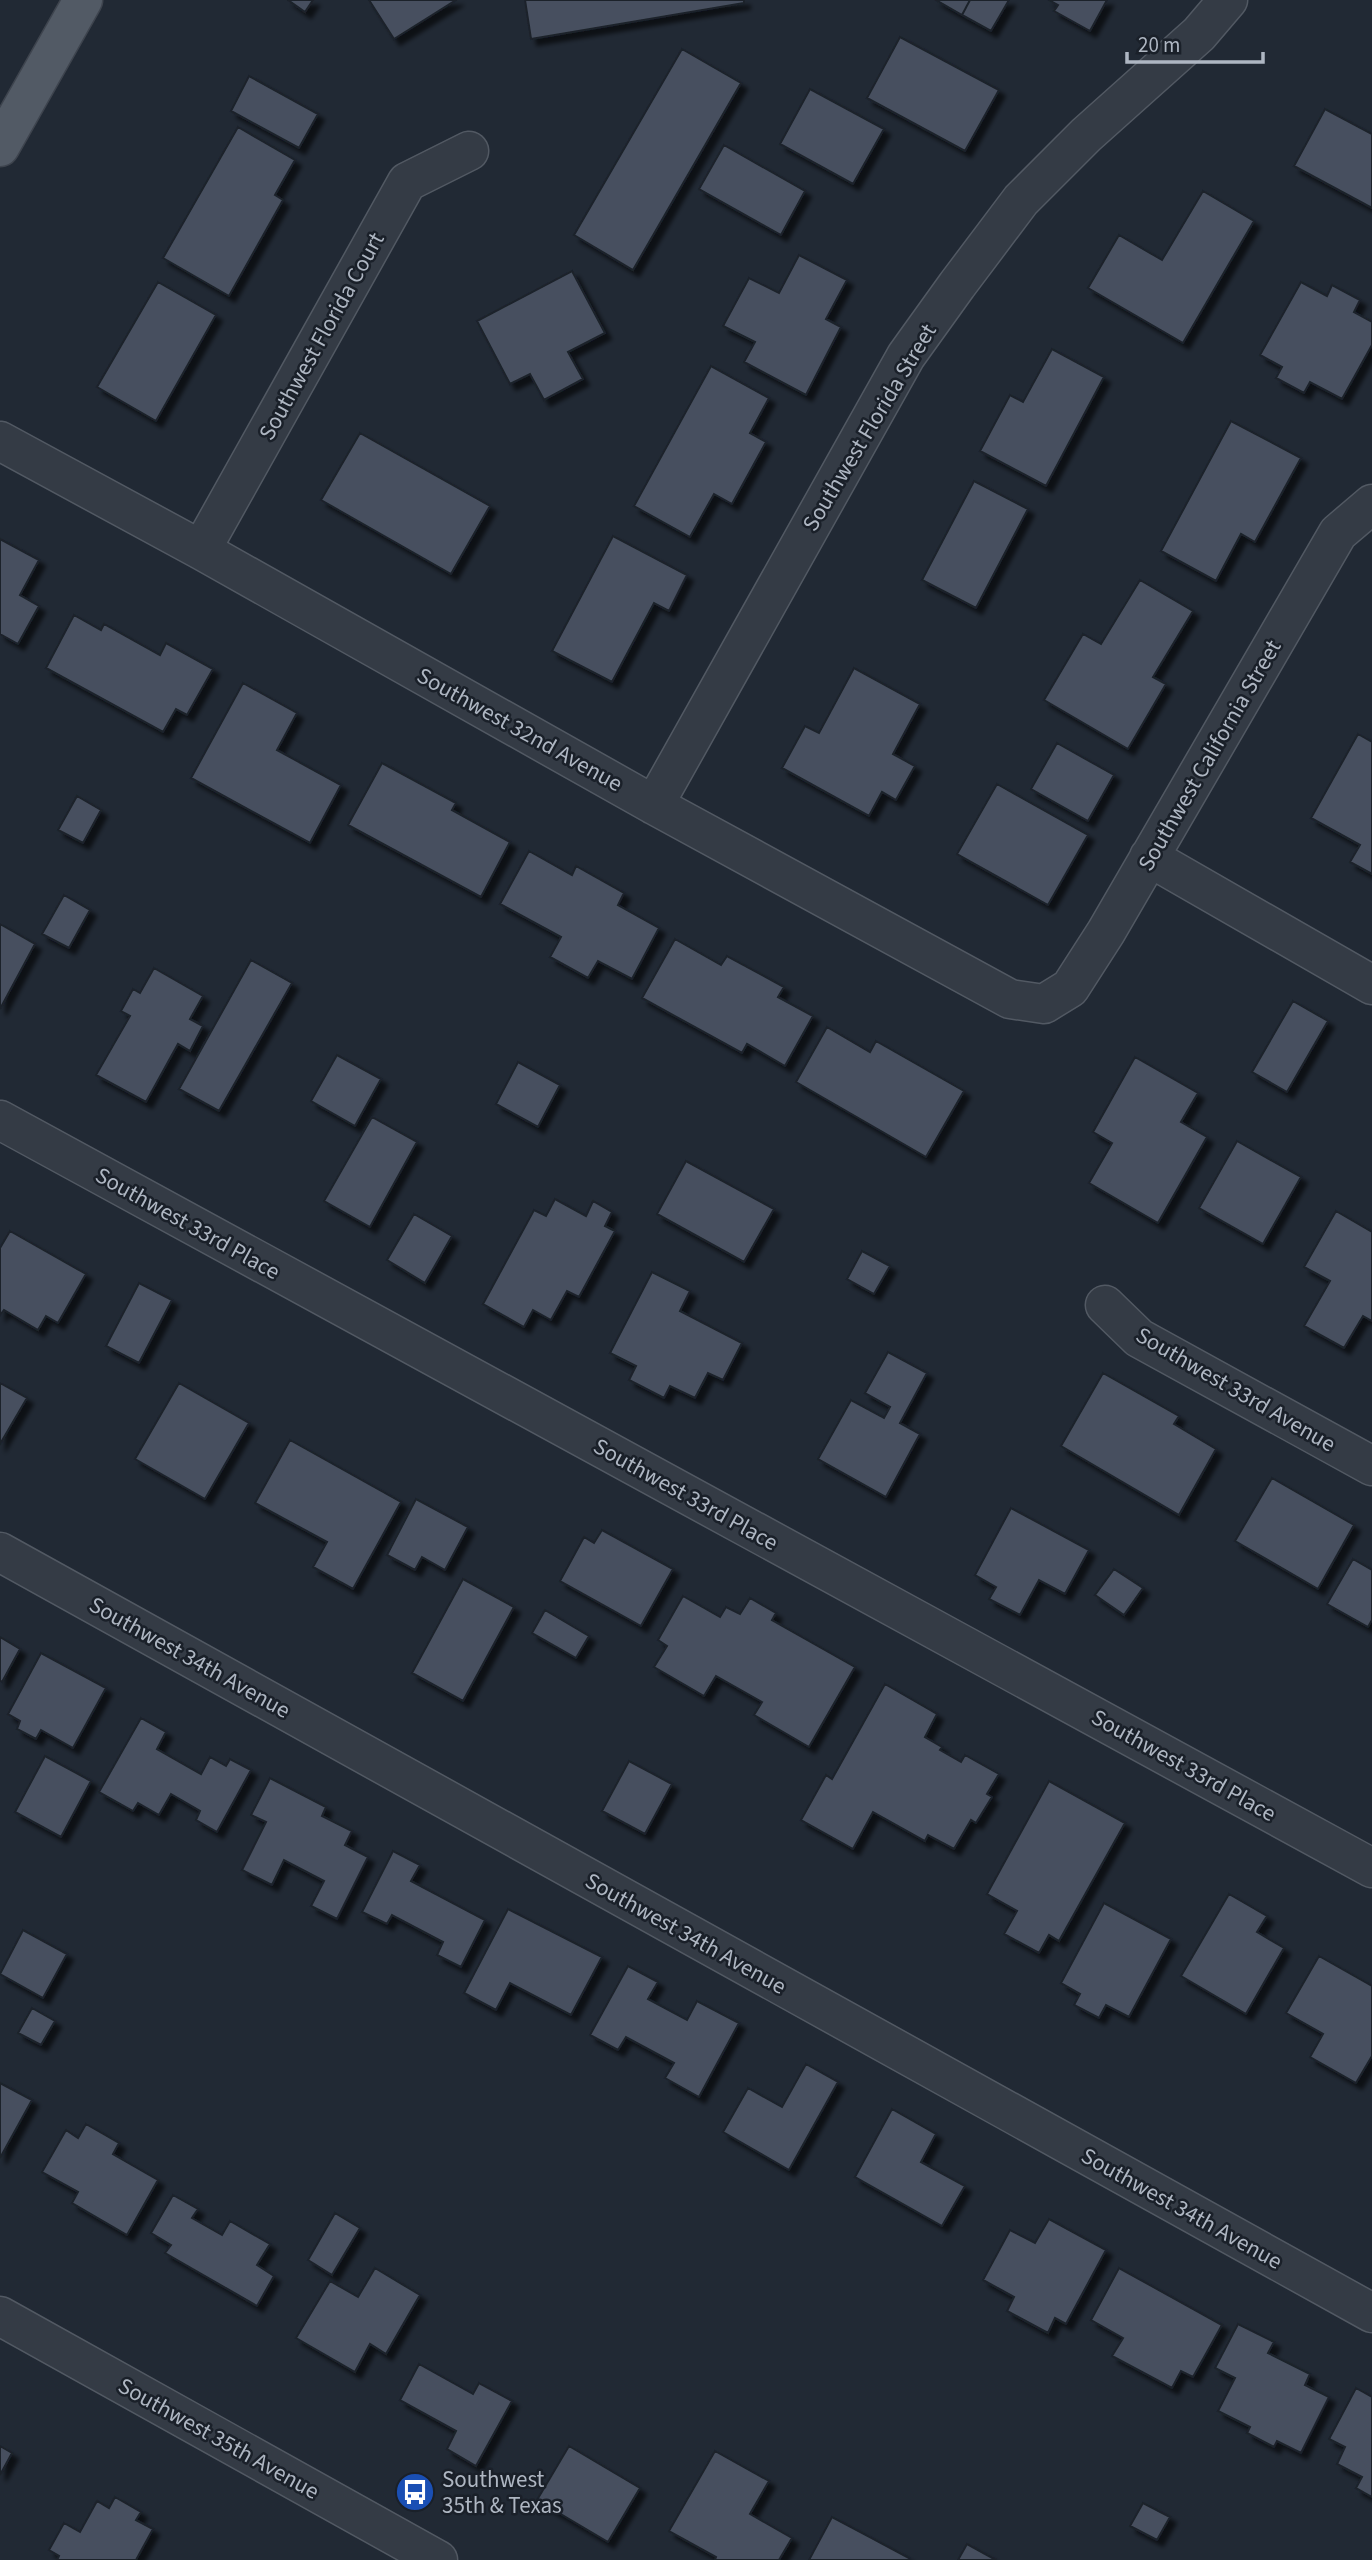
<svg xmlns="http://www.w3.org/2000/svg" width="1372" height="2560" font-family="'Source Sans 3',sans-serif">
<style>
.building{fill:#47505e;stroke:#1c222b;stroke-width:2;filter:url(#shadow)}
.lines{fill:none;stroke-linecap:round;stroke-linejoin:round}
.minor-casing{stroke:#525963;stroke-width:41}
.major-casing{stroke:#3e444e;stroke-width:41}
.minor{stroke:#343b45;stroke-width:38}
.major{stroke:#525a65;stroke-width:38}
.labels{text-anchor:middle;stroke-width:5;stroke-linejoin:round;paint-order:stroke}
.street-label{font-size:23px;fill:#aeb6c2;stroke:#1a2029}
.poi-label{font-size:23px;fill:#aeb6c2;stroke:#1a2029;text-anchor:start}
</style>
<defs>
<filter id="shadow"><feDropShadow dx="6" dy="6" stdDeviation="2" flood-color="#0009"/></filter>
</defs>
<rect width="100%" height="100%" fill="#212934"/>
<path class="building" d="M288,0H313L305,12Z
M369,0H456L394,39Z
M525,0H744V3L531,39Z
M936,0H970L962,15Z
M970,0H1009L991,31L962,15Z
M1049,0H1107L1090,31L1054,11L1058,5Z
M900,37L999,90L965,151L867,98Z
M682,49L741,83L633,270L574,235Z
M249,76L318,114L299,148L231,111Z
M810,89L884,129L853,184L780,144Z
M1325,109L1372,134V208L1294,166Z
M238,127L295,160L275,195L283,200L229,296L163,258Z
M724,145L805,191L781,235L699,189Z
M1203,191L1254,221L1183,343L1088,288L1119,235L1162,260Z
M799,255L847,280L826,319L841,327L806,395L744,362L755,342L723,326L749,278L779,293Z
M572,271L605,333L568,352L583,379L544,400L530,374L510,384L477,321Z
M158,282L216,315L156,421L97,387Z
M1301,282L1327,296L1332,285L1360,300L1354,312L1372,322V345L1342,399L1310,382L1304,393L1276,378L1282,367L1260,355Z
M1052,349L1104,377L1046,486L980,451L1010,395L1023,402Z
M711,366L769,398L750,433L766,442L732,504L714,494L690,537L634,506Z
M1231,421L1301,458L1255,542L1241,534L1216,581L1161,551Z
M360,433L490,506L451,574L321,500Z
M974,481L1028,509L976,608L922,580Z
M613,536L687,575L669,611L654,603L612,682L552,651Z
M0,539L39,560L20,595L39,606L18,644L0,634Z
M1140,580L1193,611L1153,677L1166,684L1128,749L1044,700L1083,634L1101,644Z
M74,615L101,630L104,624L160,655L166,643L213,669L187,715L176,709L163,732L46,668Z
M854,668L920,704L893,754L915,766L896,800L882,792L869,816L782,768L805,726L819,733Z
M243,683L297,713L277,750L341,785L310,843L191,778Z
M1358,734L1372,742V874L1350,862L1360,845L1311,818Z
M1057,743L1114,775L1088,821L1031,789Z
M382,763L456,803L452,810L510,842L481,897L348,825Z
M997,784L1088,835L1048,905L957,854Z
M77,796L101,810L83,843L58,830Z
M529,851L572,875L576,866L624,893L618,905L659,928L632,979L598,961L588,978L550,957L561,937L500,904Z
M64,895L90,910L69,948L42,934Z
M0,924L35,944L0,1009Z
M675,939L721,965L727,956L784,987L778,997L813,1016L785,1066L747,1044L742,1053L642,998Z
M251,960L292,983L219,1111L179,1089Z
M154,968L203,996L190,1019L203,1026L190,1051L178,1044L146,1102L96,1075L130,1016L121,1011L133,989L140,993Z
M1293,1001L1328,1021L1287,1092L1252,1072Z
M827,1027L870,1052L876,1041L964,1091L926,1157L796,1082Z
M337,1055L381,1079L355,1126L311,1101Z
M1135,1057L1198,1093L1181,1122L1207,1137L1158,1223L1089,1183L1112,1143L1093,1132Z
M518,1062L560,1085L538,1127L496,1104Z
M372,1117L417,1142L370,1227L324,1201Z
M1237,1141L1301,1177L1263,1244L1199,1208Z
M686,1161L774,1209L744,1262L657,1214Z
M555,1199L586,1216L593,1201L612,1212L605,1226L615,1231L579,1297L567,1291L551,1320L533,1310L524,1327L483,1304L534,1210L546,1216Z
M1336,1211L1372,1232V1321L1363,1316L1344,1348L1304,1326L1330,1281L1304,1267Z
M414,1214L452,1236L425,1283L387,1260Z
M10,1231L86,1274L58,1323L46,1316L38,1330L4,1310L0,1315V1248Z
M862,1251L890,1266L874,1294L847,1279Z
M652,1272L690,1291L680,1311L742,1343L723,1380L708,1373L695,1398L670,1386L664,1398L629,1380L636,1366L610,1353Z
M139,1283L172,1300L139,1363L106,1346Z
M888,1352L927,1373L900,1423L920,1434L886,1497L818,1459L851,1400L884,1418L890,1407L865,1393Z
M1103,1373L1179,1416L1174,1424L1216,1449L1179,1515L1061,1446Z
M0,1383L27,1398L0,1444Z
M179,1383L249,1423L205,1499L135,1459Z
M290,1440L401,1502L353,1589L313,1567L327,1542L255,1503Z
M1272,1478L1354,1525L1318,1589L1235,1541Z
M416,1499L468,1527L445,1570L422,1557L415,1570L387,1555Z
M1011,1508L1089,1550L1065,1594L1039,1580L1020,1615L989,1599L996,1587L975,1575Z
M602,1530L673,1569L641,1626L560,1581L584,1537L594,1543Z
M1353,1559L1372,1570V1620L1368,1627L1327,1604Z
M1114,1569L1143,1588L1124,1615L1095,1595Z
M463,1579L514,1607L463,1701L412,1673Z
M683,1596L720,1617L726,1607L740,1614L750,1598L776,1613L772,1620L855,1667L809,1747L754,1715L762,1702L716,1676L704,1696L654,1667L667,1646L658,1640Z
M545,1610L589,1636L576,1658L532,1633Z
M0,1637L20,1649L2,1682L0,1681Z
M41,1653L106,1688L73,1748L41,1730L36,1739L17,1729L20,1721L8,1714Z
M885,1684L937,1714L925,1737L942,1747L940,1750L961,1762L965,1755L999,1774L987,1794L992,1797L976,1823L971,1820L954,1849L928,1835L925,1841L873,1812L853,1849L801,1820L826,1775L832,1779Z
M141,1718L166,1732L157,1749L201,1774L210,1757L226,1766L230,1759L251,1770L217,1832L196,1820L200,1811L171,1794L159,1815L138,1803L133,1811L99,1792Z
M45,1756L91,1781L61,1837L15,1812Z
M629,1761L672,1784L645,1834L602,1811Z
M270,1778L326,1807L322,1816L352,1831L345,1845L368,1857L337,1919L311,1906L324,1881L284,1860L272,1885L242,1870L266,1822L251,1815Z
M1049,1781L1125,1823L1059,1941L1049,1935L1039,1953L1004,1934L1017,1911L987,1894Z
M393,1851L420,1865L411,1881L485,1920L461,1967L437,1955L443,1942L392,1915L387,1924L362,1912Z
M1229,1894L1267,1916L1257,1932L1284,1948L1246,2014L1181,1976Z
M1104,1903L1171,1939L1129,2017L1106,2005L1099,2018L1074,2005L1080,1994L1061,1983Z
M508,1909L602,1957L571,2015L510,1983L496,2010L464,1993Z
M23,1930L67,1954L43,1998L0,1974Z
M1319,1956L1372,1986V2056L1356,2083L1310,2057L1323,2034L1286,2013Z
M628,1966L658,1982L648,1999L687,2020L697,2001L739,2023L699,2097L665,2078L674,2063L626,2037L618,2050L590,2035Z
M32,2008L55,2021L41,2045L18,2033Z
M806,2064L838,2082L789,2170L723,2132L748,2088L782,2107Z
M0,2083L32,2100L0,2158Z
M892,2109L936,2134L921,2162L965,2186L942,2226L855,2177Z
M86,2124L119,2143L113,2154L158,2180L127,2235L72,2203L78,2192L42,2172L66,2130L78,2138Z
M173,2195L198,2209L192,2218L222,2235L230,2221L270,2244L257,2265L274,2276L257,2306L165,2253L171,2245L151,2233Z
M335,2213L360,2228L332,2275L308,2260Z
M1049,2219L1106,2250L1066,2324L1055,2318L1048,2333L1007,2311L1014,2297L983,2280L1010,2230L1035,2243Z
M375,2268L420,2295L386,2354L370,2344L355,2372L296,2338L330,2281L358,2297Z
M1119,2268L1222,2325L1193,2377L1181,2371L1172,2388L1112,2356L1123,2338L1091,2320Z
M1238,2324L1274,2342L1268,2353L1310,2374L1305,2385L1329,2397L1301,2453L1277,2441L1274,2447L1247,2433L1250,2427L1218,2411L1235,2378L1215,2368Z
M419,2364L473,2394L479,2383L512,2401L476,2466L447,2449L456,2431L400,2400Z
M1356,2388L1372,2397V2497L1356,2488L1362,2477L1337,2464L1345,2447L1329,2439Z
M0,2446L12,2453L0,2475Z
M569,2446L640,2488L608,2542L537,2500Z
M715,2451L769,2481L750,2514L792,2538L779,2560H715L716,2557L669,2531Z
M115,2497L141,2512L136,2520L153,2529L136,2560H57L59,2556L49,2550L64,2523L80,2532L97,2501L109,2508Z
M1143,2503L1170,2517L1157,2540L1130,2526Z
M832,2517L909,2558L908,2560H809Z
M967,2544L996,2560H958Z"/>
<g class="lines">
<g class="minor-casing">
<path id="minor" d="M0,441L201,550L654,805L1010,999L1044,1004L1070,988L1106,932L1338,533L1372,504
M201,550L407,182L469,151
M654,805L906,356L957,285L1021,200L1086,135L1199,34L1228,0
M1149,857L1372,985
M0,1120L1372,1868
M1105,1305L1139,1338L1372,1466
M0,1552L1372,2313
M0,2316L438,2560"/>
</g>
<g class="major-casing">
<path id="major" d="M0,147L83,0"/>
</g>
<use href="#minor" class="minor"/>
<use href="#major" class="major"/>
</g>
<defs>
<g id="bus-disc" transform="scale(2.0125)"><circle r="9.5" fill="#1a4fb4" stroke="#1a2029"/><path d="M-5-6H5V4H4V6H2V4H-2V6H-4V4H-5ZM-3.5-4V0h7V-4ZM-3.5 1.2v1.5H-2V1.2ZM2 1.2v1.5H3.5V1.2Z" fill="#fff"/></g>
</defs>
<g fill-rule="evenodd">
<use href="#bus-disc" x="415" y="2492"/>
</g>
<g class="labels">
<g class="street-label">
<text transform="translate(321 336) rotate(-61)" y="8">Southwest Florida Court</text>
<text transform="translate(869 427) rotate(-59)" y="8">Southwest Florida Street</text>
<text transform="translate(520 729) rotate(29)" y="8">Southwest 32nd Avenue</text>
<text transform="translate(1209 755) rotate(-60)" y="8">Southwest California Street</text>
<text transform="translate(188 1223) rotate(29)" y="8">Southwest 33rd Place</text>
<text transform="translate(1236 1389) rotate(30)" y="8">Southwest 33rd Avenue</text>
<text transform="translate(686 1494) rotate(29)" y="8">Southwest 33rd Place</text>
<text transform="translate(190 1657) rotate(29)" y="8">Southwest 34th Avenue</text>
<text transform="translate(1184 1765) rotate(29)" y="8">Southwest 33rd Place</text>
<text transform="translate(686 1933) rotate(29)" y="8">Southwest 34th Avenue</text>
<text transform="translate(1182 2208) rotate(29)" y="8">Southwest 34th Avenue</text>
<text transform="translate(219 2438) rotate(29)" y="8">Southwest 35th Avenue</text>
</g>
<g class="poi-label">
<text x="442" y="2487">Southwest<tspan x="442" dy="26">35th &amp; Texas</tspan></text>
</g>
</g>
<path d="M1127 52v10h136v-10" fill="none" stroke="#aeb6c2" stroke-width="3.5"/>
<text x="1138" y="52" font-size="21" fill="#aeb6c2" stroke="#1a2029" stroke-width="5" paint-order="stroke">20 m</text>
</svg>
